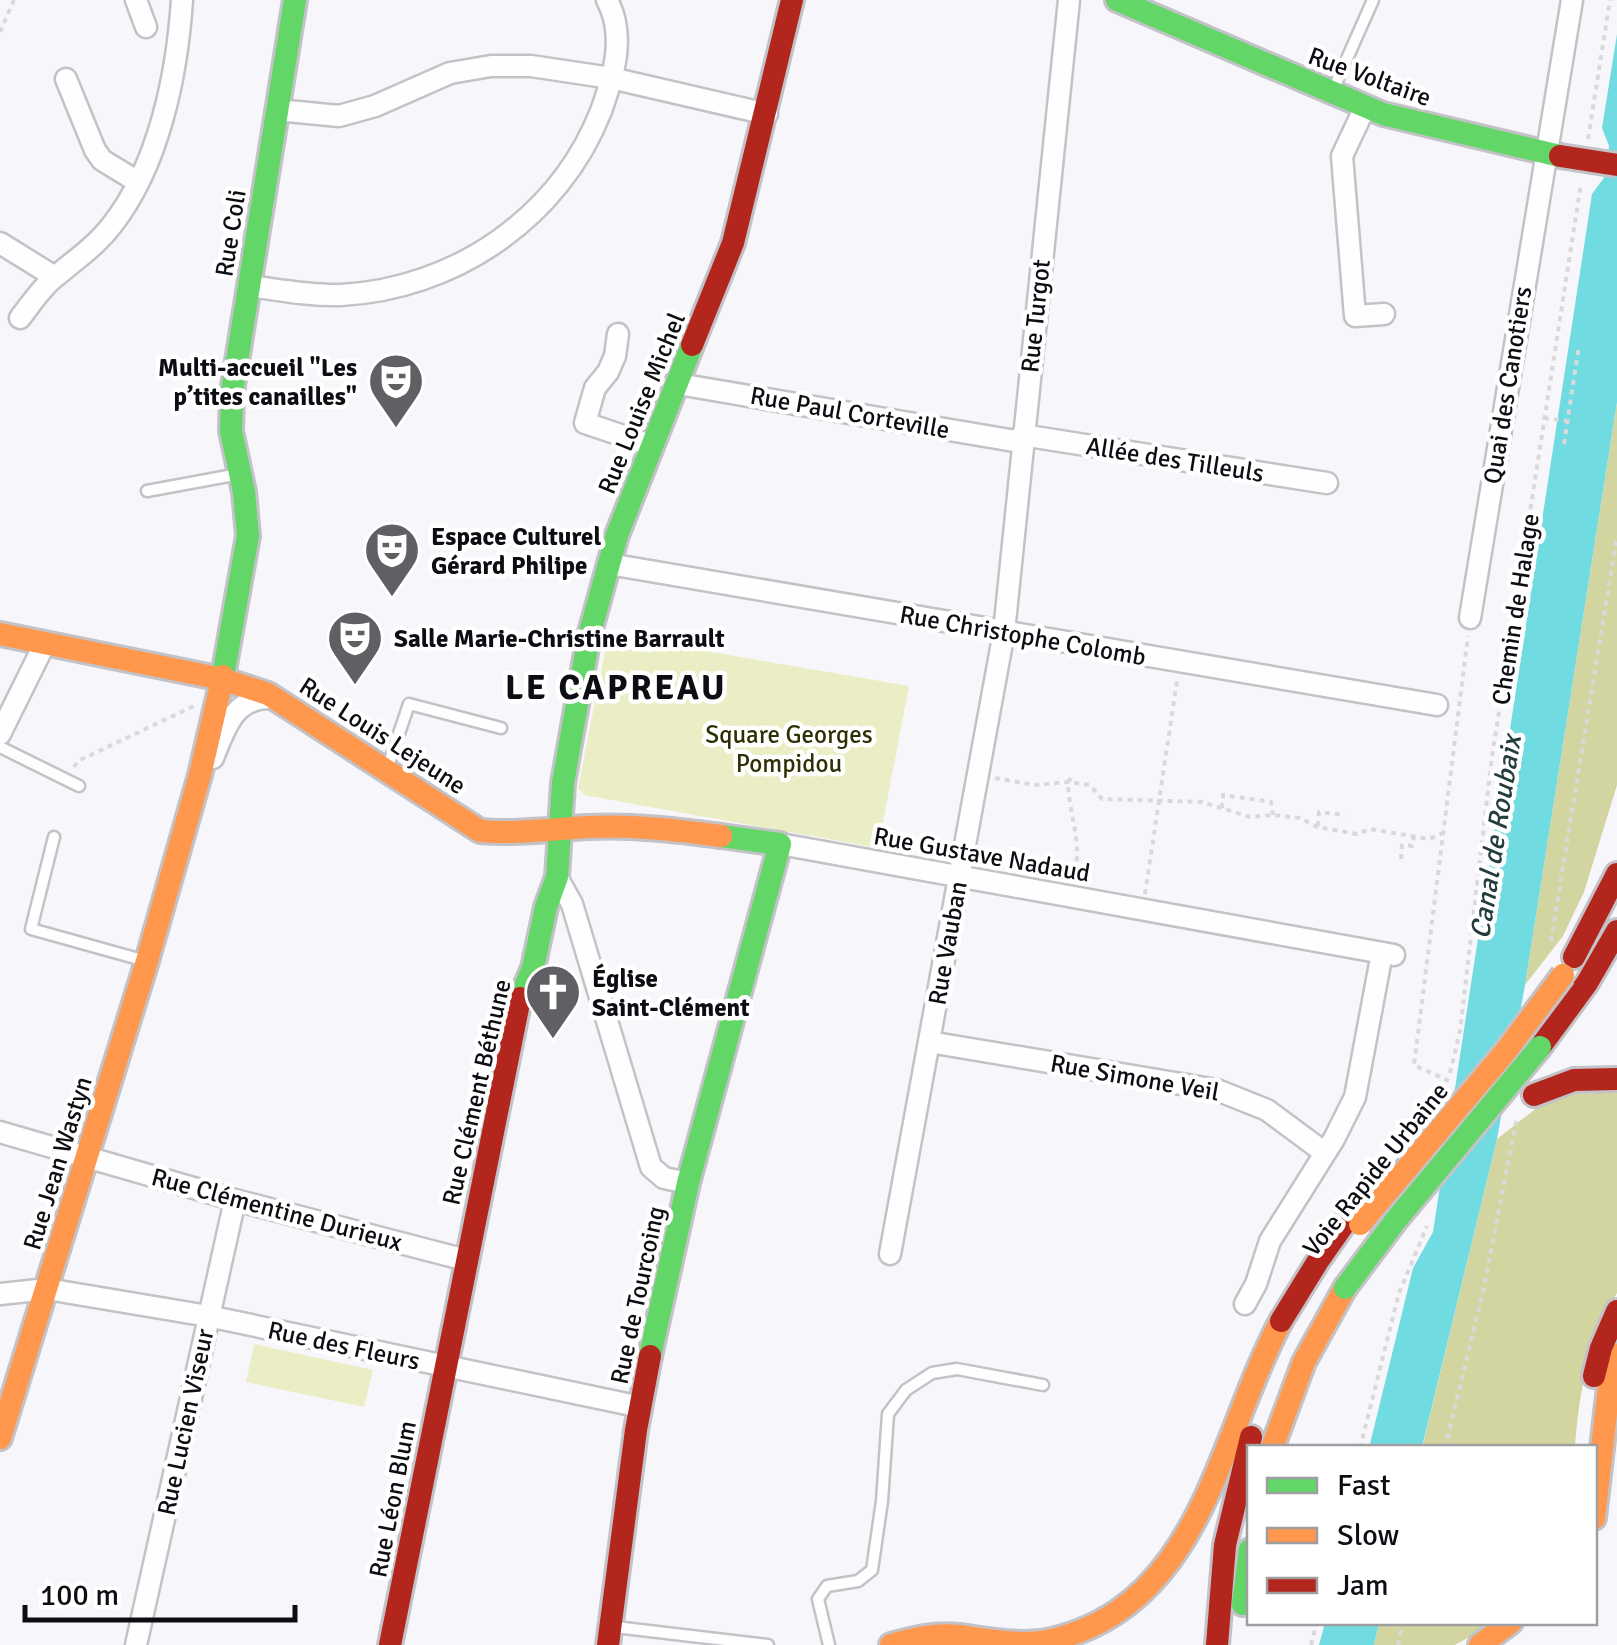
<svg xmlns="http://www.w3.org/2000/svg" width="1617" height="1645" font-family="Signika,sans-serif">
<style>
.green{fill:#ebeec5}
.forest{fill:#d3d5a1}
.water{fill:#71dbe2}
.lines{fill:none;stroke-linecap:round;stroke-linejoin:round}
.lane-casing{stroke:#c3c2c7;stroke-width:15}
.street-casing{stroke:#c3c2c7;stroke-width:25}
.fast-casing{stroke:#c3c2c7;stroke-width:28}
.slow-casing{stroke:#c3c2c7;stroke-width:28}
.jam-casing{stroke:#c3c2c7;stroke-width:28}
.path{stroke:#d9d9db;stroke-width:4;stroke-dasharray:5 5;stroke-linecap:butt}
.lane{stroke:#fefefe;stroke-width:10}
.street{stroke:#fefefe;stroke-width:20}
.fast{stroke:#63d668;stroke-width:22}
.slow{stroke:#ff974d;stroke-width:22}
.jam{stroke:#b3261e;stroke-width:22}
.fast-bridge-casing{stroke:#c3c2c7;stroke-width:28;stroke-linecap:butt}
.slow-bridge-casing{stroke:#c3c2c7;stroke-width:28;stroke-linecap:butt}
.jam-bridge-casing{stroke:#c3c2c7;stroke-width:28;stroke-linecap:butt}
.fast-bridge{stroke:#63d668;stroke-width:22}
.slow-bridge{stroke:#ff974d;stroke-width:22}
.jam-bridge{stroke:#b3261e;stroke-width:22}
.labels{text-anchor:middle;stroke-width:9;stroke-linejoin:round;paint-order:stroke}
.street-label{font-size:25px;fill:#0e0d13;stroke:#fff}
.poi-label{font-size:25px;font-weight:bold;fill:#0e0d13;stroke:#fff;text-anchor:start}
.park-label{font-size:25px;fill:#2e2f04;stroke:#fff}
.water-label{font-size:28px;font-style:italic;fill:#233c3d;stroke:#fff}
.district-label{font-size:35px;font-weight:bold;letter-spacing:2.5px;fill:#0e0d13;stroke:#fff}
</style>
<rect width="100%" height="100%" fill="#f7f6fb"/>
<path class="green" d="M653,642L909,686L878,848L584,795L578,788L606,646L651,653Z
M254,1344L373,1370L364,1407L246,1382Z"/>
<path class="forest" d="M1617,402V785L1584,892L1563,936L1525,985Z
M1617,1092V1293C1588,1341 1579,1393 1575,1447L1422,1448L1497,1139L1538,1107L1560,1095Z
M1379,1623H1494L1455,1645H1374Z"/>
<path class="water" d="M1617,34V402L1525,985L1497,1139L1422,1447L1369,1448L1413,1268L1433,1232L1592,194L1606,175L1609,146L1602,128Z
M1325,1623V1622L1379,1623L1374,1645H1319Z"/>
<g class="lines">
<g class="lane-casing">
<path id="lane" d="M1334,88L1373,0
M147,491L239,474
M0,747L79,786
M387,769L409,704L501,728
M54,837L31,929L146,961
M615,1627L768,1645
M829,1645L818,1599L827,1586L858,1581L872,1570L882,1501L888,1414L906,1390L932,1373L957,1369L1043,1385"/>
</g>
<g class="street-casing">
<path id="street" d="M136,0L146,27
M66,79L95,150L102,160L138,182
M1365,107L1342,156L1355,316L1384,314
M277,110L339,116L375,106L450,73L491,66H531L611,78L767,114
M0,243L55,277
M249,286C280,290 310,296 341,295C455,289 559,218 601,111C614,75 626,35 607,0
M20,318C31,304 41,288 55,277C75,260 96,246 112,225C159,165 177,75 182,0
M618,334L615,356L608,372L595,388L585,423L653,446
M678,384L1021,442
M1022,435L1327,483
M609,564L1437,705
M1470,618L1572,0
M0,734L45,643
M213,758C225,729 233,698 270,698
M780,844L1394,955
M557,877L572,904L651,1167L664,1178L688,1183
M929,1042L1217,1090L1267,1110L1325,1153
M0,1132L235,1200L466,1260
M890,1254L1004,632L1069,0
M0,1294L47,1289L208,1316L641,1407
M1245,1304L1256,1284L1270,1241L1334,1139L1355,1097L1382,953
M136,1645L235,1200"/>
</g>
<g class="fast-casing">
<path id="fast" d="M1117,0L1383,114L1560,156
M223,676L248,536L244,492L231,431L232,392L295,0
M520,998L533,968L546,907L557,877L563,783L589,636L617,535L692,345
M650,1356L688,1183L780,844L721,836
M1243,1604L1250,1550"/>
</g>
<g class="slow-casing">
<path id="slow" d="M0,634L222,679L268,694L480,831C517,834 551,829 589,827C633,825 676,830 721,836
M0,1438L147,961L200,775L223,676
M1272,1448L1304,1362L1345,1288
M1594,1518L1609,1387L1617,1355
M891,1645C913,1639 936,1633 959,1636C988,1640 1013,1645 1042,1642C1201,1612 1217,1441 1281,1321
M1480,1645L1511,1622"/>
</g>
<g class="jam-casing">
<path id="jam" d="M692,345L733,243L792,0
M1574,957L1617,874
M1540,1047L1587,983L1617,931
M1534,1095L1574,1080L1617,1079
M1281,1321L1318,1261L1356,1207
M1594,1376L1601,1348L1617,1311
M390,1645L520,998
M608,1645L636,1430L650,1356
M1217,1645L1225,1545L1251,1437"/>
</g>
<path class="path" d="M0,32L14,0
M1588,139L1610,0
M1544,418L1567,421
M1564,444L1579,345
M74,767L78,761L194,706
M995,778L1035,785L1068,782L1090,785L1102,799L1202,802L1250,817L1273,815L1300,818L1317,827L1357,834L1370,829L1429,839L1443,833
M1071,778L1068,782C1069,819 1084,842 1073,879
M1222,808L1223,795L1271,802L1273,815
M1318,826L1319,812L1345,815
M1401,859L1402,845L1412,846L1414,838
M1145,894L1177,681
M1551,941L1617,536
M1450,1073L1460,1031L1492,757L1581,183
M1449,1081L1414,1065L1468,636
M1360,1448L1399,1293L1427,1226
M1445,1448L1483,1292L1517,1117
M1311,1645L1317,1622
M1398,1645L1403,1622"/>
<use href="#lane" class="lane"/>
<use href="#street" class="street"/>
<use href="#fast" class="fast"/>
<use href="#slow" class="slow"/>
<use href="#jam" class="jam"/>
<g class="fast-bridge-casing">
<path id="fast-bridge" d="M1345,1288L1396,1220L1540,1047"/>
</g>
<g class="slow-bridge-casing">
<path id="slow-bridge" d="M1360,1224L1506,1051L1563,975"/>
</g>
<g class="jam-bridge-casing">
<path id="jam-bridge" d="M1560,156L1617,165"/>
</g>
<use href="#fast-bridge" class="fast-bridge"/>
<use href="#slow-bridge" class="slow-bridge"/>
<use href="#jam-bridge" class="jam-bridge"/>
</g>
<defs>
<g id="theatre-pin" transform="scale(2.875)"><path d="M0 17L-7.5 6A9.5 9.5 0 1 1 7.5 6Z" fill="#605f64" stroke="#fff"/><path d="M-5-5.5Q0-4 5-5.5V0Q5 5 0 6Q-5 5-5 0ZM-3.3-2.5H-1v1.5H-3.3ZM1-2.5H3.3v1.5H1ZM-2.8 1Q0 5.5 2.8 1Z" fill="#fff"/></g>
<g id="church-pin" transform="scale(2.875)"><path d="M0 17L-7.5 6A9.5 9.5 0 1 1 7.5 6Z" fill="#605f64" stroke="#fff"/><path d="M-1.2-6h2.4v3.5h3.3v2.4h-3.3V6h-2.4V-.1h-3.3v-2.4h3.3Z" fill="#fff"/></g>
</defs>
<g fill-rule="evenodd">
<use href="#theatre-pin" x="396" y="381"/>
<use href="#theatre-pin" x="392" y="550"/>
<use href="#theatre-pin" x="355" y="638"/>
<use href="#church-pin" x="553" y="992"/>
</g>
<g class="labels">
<g class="street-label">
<text transform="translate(1370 76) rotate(20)" y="9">Rue Voltaire</text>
<text transform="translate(230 233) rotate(-81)" y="9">Rue Coli</text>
<text transform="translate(1035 316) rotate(-84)" y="9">Rue Turgot</text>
<text transform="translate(1507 385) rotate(-81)" y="9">Quai des Canotiers</text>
<text transform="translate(641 403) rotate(-68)" y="9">Rue Louise Michel</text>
<text transform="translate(850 412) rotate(10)" y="9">Rue Paul Corteville</text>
<text transform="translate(1175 459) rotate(9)" y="9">Allée des Tilleuls</text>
<text transform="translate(1515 609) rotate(-81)" y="9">Chemin de Halage</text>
<text transform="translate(1023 635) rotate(10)" y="9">Rue Christophe Colomb</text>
<text transform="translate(383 735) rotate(33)" y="9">Rue Louis Lejeune</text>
<text transform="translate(982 854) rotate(10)" y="9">Rue Gustave Nadaud</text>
<text transform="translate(947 943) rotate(-80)" y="9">Rue Vauban</text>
<text transform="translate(1135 1077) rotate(10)" y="9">Rue Simone Veil</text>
<text transform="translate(476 1092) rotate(-77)" y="9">Rue Clément Béthune</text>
<text transform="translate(57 1163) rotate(-73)" y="9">Rue Jean Wastyn</text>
<text transform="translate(1375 1169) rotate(-51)" y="9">Voie Rapide Urbaine</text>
<text transform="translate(277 1209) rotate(15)" y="9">Rue Clémentine Durieux</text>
<text transform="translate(637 1295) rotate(-78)" y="9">Rue de Tourcoing</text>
<text transform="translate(344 1345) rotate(12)" y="9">Rue des Fleurs</text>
<text transform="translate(185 1422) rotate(-78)" y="9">Rue Lucien Viseur</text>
<text transform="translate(392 1499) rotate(-79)" y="9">Rue Léon Blum</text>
</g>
<g class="poi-label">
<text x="357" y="376" text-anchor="end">Multi-accueil "Les<tspan x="357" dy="29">p’tites canailles"</tspan></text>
<text x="431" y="545">Espace Culturel<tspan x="431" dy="29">Gérard Philipe</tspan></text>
<text x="394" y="647">Salle Marie-Christine Barrault</text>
<text x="592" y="987">Église<tspan x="592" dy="29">Saint-Clément</tspan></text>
</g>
<g class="park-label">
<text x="789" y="743">Square Georges<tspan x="789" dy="29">Pompidou</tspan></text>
</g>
<g class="water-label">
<text transform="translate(1495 837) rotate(-81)" y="10">Canal de Roubaix</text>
</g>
<g class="district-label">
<text x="616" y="699">LE CAPREAU</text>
</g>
</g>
<rect x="1247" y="1445" width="350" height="180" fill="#ffffff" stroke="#9f9ea1" stroke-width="2.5"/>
<rect x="1267" y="1478" width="50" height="15" fill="#63d668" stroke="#9f9ea1" stroke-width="2.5"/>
<text x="1337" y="1495" font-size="30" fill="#0e0d13">Fast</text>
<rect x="1267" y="1528" width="50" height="15" fill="#ff974d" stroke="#9f9ea1" stroke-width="2.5"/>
<text x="1337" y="1545" font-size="30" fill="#0e0d13">Slow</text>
<rect x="1267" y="1578" width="50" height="15" fill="#b3261e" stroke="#9f9ea1" stroke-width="2.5"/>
<text x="1337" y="1595" font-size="30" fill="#0e0d13">Jam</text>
<path d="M25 1605v15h270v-15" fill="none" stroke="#0e0d13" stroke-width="5"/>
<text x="40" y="1605" font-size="30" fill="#0e0d13" stroke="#ffffff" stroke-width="8" paint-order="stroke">100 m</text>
</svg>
